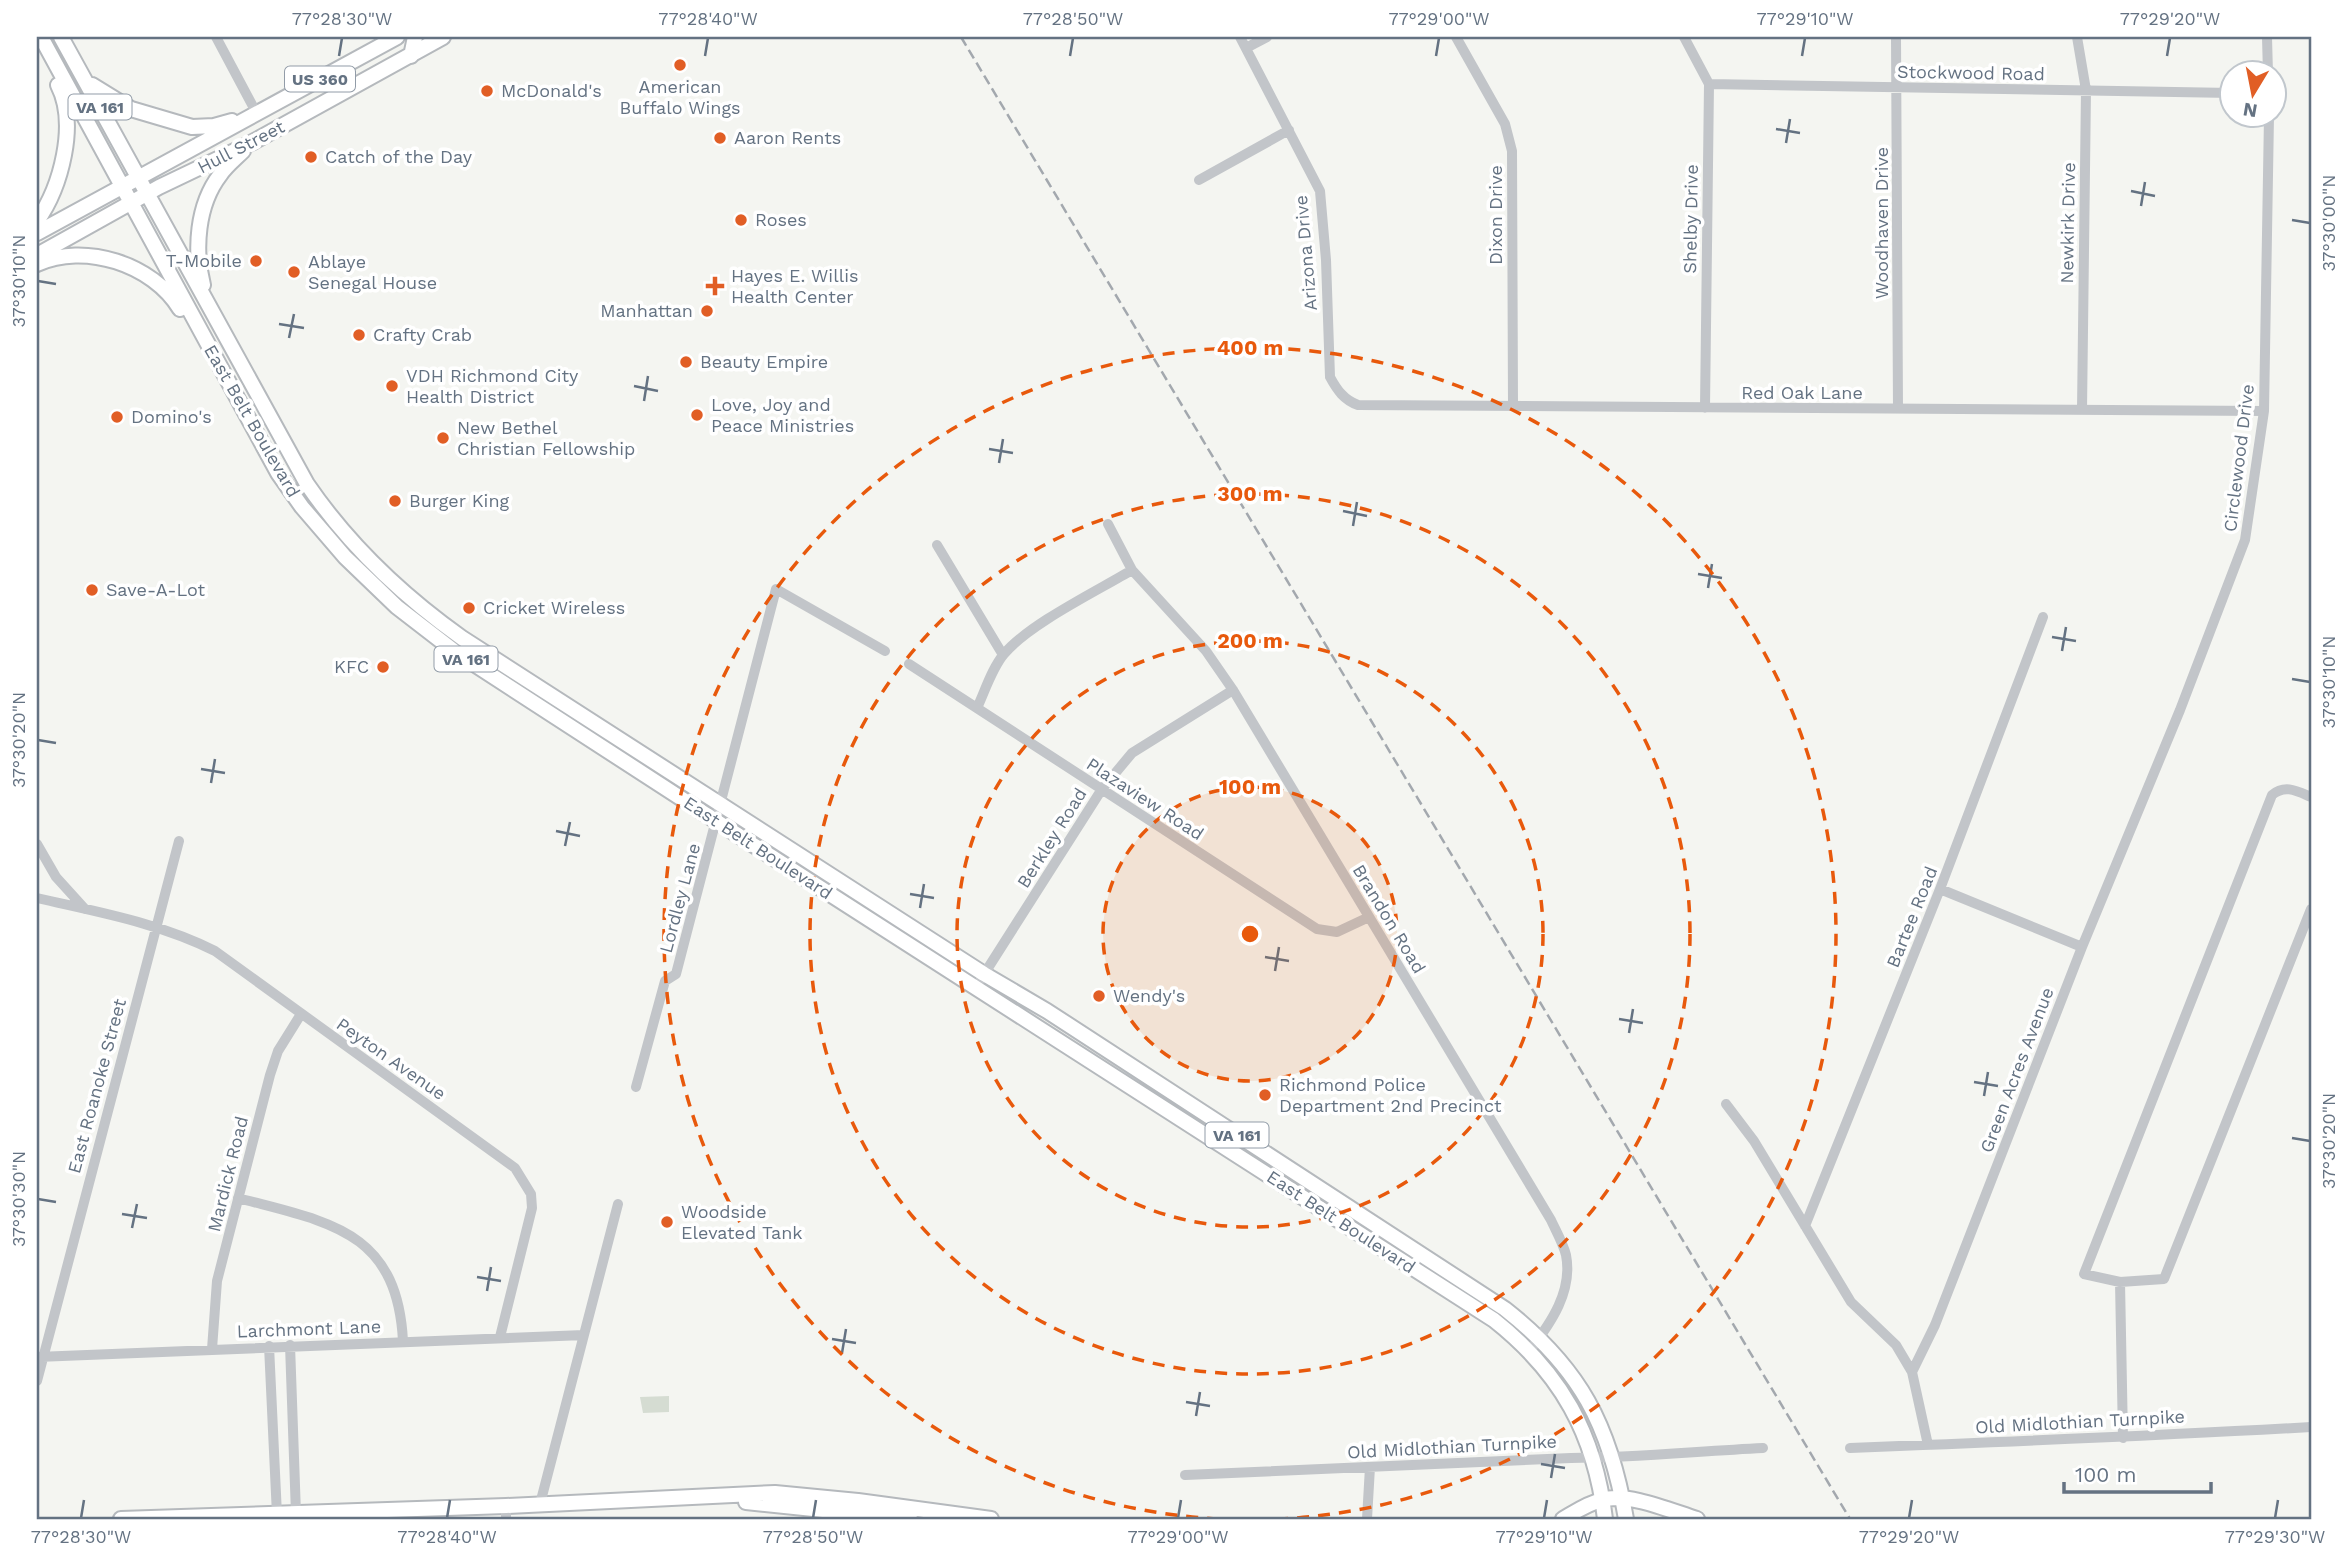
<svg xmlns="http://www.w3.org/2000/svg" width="2348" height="1556" font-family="'Work Sans',sans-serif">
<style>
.green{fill:#d5dcd2}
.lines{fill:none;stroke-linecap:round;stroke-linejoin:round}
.primary-casing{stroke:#b5b9bd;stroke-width:18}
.street{stroke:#c2c5c9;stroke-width:10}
.primary{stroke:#fff;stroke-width:14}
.rail{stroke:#a3a8ae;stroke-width:2.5;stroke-dasharray:10 5;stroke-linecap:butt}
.ticks{fill:none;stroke:#647282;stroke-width:2.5}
.ring{fill:none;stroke:#e8590c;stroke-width:3.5;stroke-dasharray:12 9}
.poi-dot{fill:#e15e25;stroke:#fff;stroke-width:2.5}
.labels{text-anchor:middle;stroke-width:7;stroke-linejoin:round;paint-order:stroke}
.shield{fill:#fff;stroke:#929ca8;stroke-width:2}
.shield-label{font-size:16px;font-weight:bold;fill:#647282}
.street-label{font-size:18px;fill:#647282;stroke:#fff}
.poi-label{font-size:18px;fill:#647282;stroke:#fff;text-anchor:start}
.centre{fill:#e8590c;stroke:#fff;stroke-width:3.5}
.ring-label{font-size:21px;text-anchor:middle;font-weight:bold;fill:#e8590c;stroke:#fff;stroke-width:7;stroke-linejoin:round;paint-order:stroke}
.neatline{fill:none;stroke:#647282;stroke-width:2.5}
.ticks-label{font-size:18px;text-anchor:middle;fill:#647282}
</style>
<rect width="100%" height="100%" fill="#f4f5f1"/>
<path class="green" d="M669,1396V1412L643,1413L640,1397Z"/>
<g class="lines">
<g class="primary-casing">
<path id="primary" d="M41,37L278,473L302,507L345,557L397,607L454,651L716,821L1494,1320C1561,1373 1595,1434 1605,1519
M61,37L307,484C348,544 403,596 462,638L984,974L1047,1011L1505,1309C1580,1368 1610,1425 1626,1519
M411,56L415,37
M92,85L131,109L192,127L214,126L232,121
M37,221C61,187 78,124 58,85
M37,233L397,37
M37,255L159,187L251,143L443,37
M37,264C84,242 153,264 180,309
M203,285C194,250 197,205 220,175C226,166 235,159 243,151
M746,1502L910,1519
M121,1519L506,1506L775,1493L858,1501L991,1519
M1563,1519C1575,1512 1588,1503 1602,1500C1628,1492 1671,1511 1697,1519"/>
</g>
<path class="street" d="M216,37L257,114
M1240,37L1320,191L1326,260L1330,377C1337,390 1344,400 1358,405L2264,411
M1456,37L1505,124L1512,151L1513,406
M1684,37L1709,84L1705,408
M1896,37L1898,409
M2077,37L2086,90L2082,410
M2267,37L2268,74
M1246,48L1267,37
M1709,84L2232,93
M1199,180L1289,130
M1108,524L1132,570L1206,651L1233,690L1551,1220C1556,1231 1563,1243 1566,1255C1573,1291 1551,1323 1530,1350
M937,545L1003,655
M909,664L1317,929L1337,932L1369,917
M977,708C985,691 992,668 1004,654C1029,624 1097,591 1132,570
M2311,797C2297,791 2285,784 2272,795L2084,1274L2120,1282L2164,1279L2311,909
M37,844L56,877L85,909
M1940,889L2082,947
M37,898C97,912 160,923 215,951L515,1168L531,1194L532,1208L500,1337
M981,979L1102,789L1132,753L1233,690
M636,1087L665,981L676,974L776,589L885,651
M1726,1104L1754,1141L1851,1302L1896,1345L1912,1372
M238,1198C327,1222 397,1229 403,1341
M1805,1226L1940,889L2043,617
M2120,1282L2123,1438
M290,1345L296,1514
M269,1346L277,1515
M212,1349L217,1281L270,1075L278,1051L301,1014
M37,1357L584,1335
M37,1381L179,841
M1928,1445L1912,1372L1935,1325L2082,947L2180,710L2245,540L2264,411L2269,116
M1850,1448C2004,1442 2158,1436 2311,1427
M1185,1475L1571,1458C1635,1458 1699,1451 1763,1448
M540,1504L618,1204
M506,1506V1519
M1367,1519L1370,1467"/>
<use href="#primary" class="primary"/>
<path class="rail" d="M961,37L1850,1519"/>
</g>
<path class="ticks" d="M339,56L342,38M705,56L708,38M1070,56L1073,38M1436,56L1439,38M1802,56L1805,38M2167,56L2170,38M1776,129L1800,133M1786,143L1790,119M2131,191L2155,196M2141,206L2145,182M2292,220L2310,223M38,281L56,284M279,324L304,328M289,338L294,314M634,386L658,391M644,401L648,376M989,449L1013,453M999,463L1003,439M1343,511L1367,516M1353,526L1357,502M1698,574L1722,578M1708,588L1712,564M2052,637L2076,641M2062,651L2066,627M2292,679L2310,682M38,740L56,743M201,769L225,773M211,783L215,759M556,831L580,836M565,846L570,822M910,894L934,898M920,908L924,884M1265,957L1289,961M1275,971L1279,947M1619,1019L1643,1023M1629,1033L1633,1009M1974,1082L1998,1086M1984,1096L1988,1072M2292,1138L2310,1141M38,1199L56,1202M122,1214L147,1218M132,1228L137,1204M477,1277L501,1281M487,1291L491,1267M832,1339L856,1343M842,1353L846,1329M1186,1402L1210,1406M1196,1416L1200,1392M1541,1464L1565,1468M1551,1478L1555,1454M81,1518L84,1500M447,1518L450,1500M813,1518L816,1500M1178,1518L1181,1500M1544,1518L1547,1500M1909,1518L1912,1500M2275,1518L2278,1500"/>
<circle cx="1250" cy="934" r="147" fill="#e8590c" fill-opacity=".12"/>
<g class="ring">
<circle cx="1250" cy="934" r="147"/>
<circle cx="1250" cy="934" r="293"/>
<circle cx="1250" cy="934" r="440"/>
<path d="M1219 1519A586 586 0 1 1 1281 1519"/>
</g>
<g class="poi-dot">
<circle cx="680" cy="65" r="7"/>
<circle cx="487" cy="91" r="7"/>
<circle cx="720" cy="138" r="7"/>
<circle cx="311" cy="157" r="7"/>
<circle cx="741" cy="220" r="7"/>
<circle cx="256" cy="261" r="7"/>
<circle cx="294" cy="272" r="7"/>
<path d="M711.5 275.5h7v7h7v7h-7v7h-7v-7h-7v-7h7z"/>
<circle cx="707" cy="311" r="7"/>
<circle cx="359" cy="335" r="7"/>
<circle cx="686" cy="362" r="7"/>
<circle cx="392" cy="386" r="7"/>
<circle cx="697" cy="415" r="7"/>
<circle cx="117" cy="417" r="7"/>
<circle cx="443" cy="438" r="7"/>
<circle cx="395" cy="501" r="7"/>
<circle cx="92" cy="590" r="7"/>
<circle cx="469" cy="608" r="7"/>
<circle cx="383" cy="667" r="7"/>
<circle cx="1099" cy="996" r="7"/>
<circle cx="1265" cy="1095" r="7"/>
<circle cx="667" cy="1222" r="7"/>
</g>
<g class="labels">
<g class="shield">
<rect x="285" y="66.5" width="70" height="25" rx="5"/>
<rect x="68.5" y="94.5" width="63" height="25" rx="5"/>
<rect x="434.5" y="646.5" width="63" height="25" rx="5"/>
<rect x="1205.5" y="1122.5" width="63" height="25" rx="5"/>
</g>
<g class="shield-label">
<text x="320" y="85">US 360</text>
<text x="100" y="113">VA 161</text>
<text x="466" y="665">VA 161</text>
<text x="1237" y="1141">VA 161</text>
</g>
<g class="street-label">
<text transform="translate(1971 73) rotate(1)" y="6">Stockwood Road</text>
<text transform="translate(241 147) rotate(-27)" y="6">Hull Street</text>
<text transform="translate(1496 215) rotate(-90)" y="6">Dixon Drive</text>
<text transform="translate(1691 219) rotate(-89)" y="6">Shelby Drive</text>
<text transform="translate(1882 223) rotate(-90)" y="6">Woodhaven Drive</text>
<text transform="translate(2068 223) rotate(-89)" y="6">Newkirk Drive</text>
<text transform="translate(1306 253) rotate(-95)" y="6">Arizona Drive</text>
<text x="1802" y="399">Red Oak Lane</text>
<text transform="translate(252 421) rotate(60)" y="6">East Belt Boulevard</text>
<text transform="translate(2239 458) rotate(-83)" y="6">Circlewood Drive</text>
<text transform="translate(1145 799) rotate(33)" y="6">Plazaview Road</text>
<text transform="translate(1052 838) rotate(-58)" y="6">Berkley Road</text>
<text transform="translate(758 848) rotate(33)" y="6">East Belt Boulevard</text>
<text transform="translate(680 898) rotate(-75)" y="6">Lordley Lane</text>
<text transform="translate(1912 917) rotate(-68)" y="6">Bartee Road</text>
<text transform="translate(1389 919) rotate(59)" y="6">Brandon Road</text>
<text transform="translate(391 1059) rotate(35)" y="6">Peyton Avenue</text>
<text transform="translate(2017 1070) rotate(-69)" y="6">Green Acres Avenue</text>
<text transform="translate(97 1086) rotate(-75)" y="6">East Roanoke Street</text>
<text transform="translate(228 1174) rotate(-76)" y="6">Mardick Road</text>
<text transform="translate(1341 1222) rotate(33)" y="6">East Belt Boulevard</text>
<text transform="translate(309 1329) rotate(-2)" y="6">Larchmont Lane</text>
<text transform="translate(2080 1422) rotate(-3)" y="6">Old Midlothian Turnpike</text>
<text transform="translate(1452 1447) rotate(-3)" y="6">Old Midlothian Turnpike</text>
</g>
<g class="poi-label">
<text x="680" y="93" text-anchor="middle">American<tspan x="680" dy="21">Buffalo Wings</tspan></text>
<text x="501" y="97">McDonald's</text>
<text x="734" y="144">Aaron Rents</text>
<text x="325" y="163">Catch of the Day</text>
<text x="755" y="226">Roses</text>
<text x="242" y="267" text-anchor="end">T-Mobile</text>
<text x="308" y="268">Ablaye<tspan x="308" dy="21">Senegal House</tspan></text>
<text x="731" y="282">Hayes E. Willis<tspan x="731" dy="21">Health Center</tspan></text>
<text x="693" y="317" text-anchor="end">Manhattan</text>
<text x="373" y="341">Crafty Crab</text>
<text x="700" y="368">Beauty Empire</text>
<text x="406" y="382">VDH Richmond City<tspan x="406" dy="21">Health District</tspan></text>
<text x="711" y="411">Love, Joy and<tspan x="711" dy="21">Peace Ministries</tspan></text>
<text x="131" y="423">Domino's</text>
<text x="457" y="434">New Bethel<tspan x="457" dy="21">Christian Fellowship</tspan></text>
<text x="409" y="507">Burger King</text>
<text x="106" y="596">Save-A-Lot</text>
<text x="483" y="614">Cricket Wireless</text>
<text x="369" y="673" text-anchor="end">KFC</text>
<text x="1113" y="1002">Wendy's</text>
<text x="1279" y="1091">Richmond Police<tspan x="1279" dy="21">Department 2nd Precinct</tspan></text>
<text x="681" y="1218">Woodside<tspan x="681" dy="21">Elevated Tank</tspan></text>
</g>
</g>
<circle cx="1250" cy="934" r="10" class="centre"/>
<g class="ring-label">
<text x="1250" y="355">400 m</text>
<text x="1250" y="501">300 m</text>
<text x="1250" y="648">200 m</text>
<text x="1250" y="794">100 m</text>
</g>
<rect width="2348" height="1556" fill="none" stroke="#ffffff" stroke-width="77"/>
<g transform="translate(2253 94) rotate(190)"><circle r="33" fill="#ffffff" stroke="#c1c7cd" stroke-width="2"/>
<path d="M0-5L12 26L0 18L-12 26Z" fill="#e15e25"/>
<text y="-10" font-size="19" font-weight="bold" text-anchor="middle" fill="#647282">N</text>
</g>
<path d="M2064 1482v10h147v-10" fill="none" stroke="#647282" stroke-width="3.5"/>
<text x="2075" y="1482" font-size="21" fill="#647282" stroke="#ffffff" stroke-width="5" paint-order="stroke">100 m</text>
<rect x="38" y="38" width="2272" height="1480" class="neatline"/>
<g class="ticks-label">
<text x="342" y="25">77°28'30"W</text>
<text x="708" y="25">77°28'40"W</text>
<text x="1073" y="25">77°28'50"W</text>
<text x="1439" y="25">77°29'00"W</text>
<text x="1805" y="25">77°29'10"W</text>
<text x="2170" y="25">77°29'20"W</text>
<text transform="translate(2329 223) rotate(-90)" y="6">37°30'00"N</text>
<text transform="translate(19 281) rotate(-90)" y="6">37°30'10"N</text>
<text transform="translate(2329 682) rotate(-90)" y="6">37°30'10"N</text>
<text transform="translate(19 740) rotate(-90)" y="6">37°30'20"N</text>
<text transform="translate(2329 1141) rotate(-90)" y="6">37°30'20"N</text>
<text transform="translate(19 1199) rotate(-90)" y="6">37°30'30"N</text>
<text x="81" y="1543">77°28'30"W</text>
<text x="447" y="1543">77°28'40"W</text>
<text x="813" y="1543">77°28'50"W</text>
<text x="1178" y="1543">77°29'00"W</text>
<text x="1544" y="1543">77°29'10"W</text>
<text x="1909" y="1543">77°29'20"W</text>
<text x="2275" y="1543">77°29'30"W</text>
</g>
</svg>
